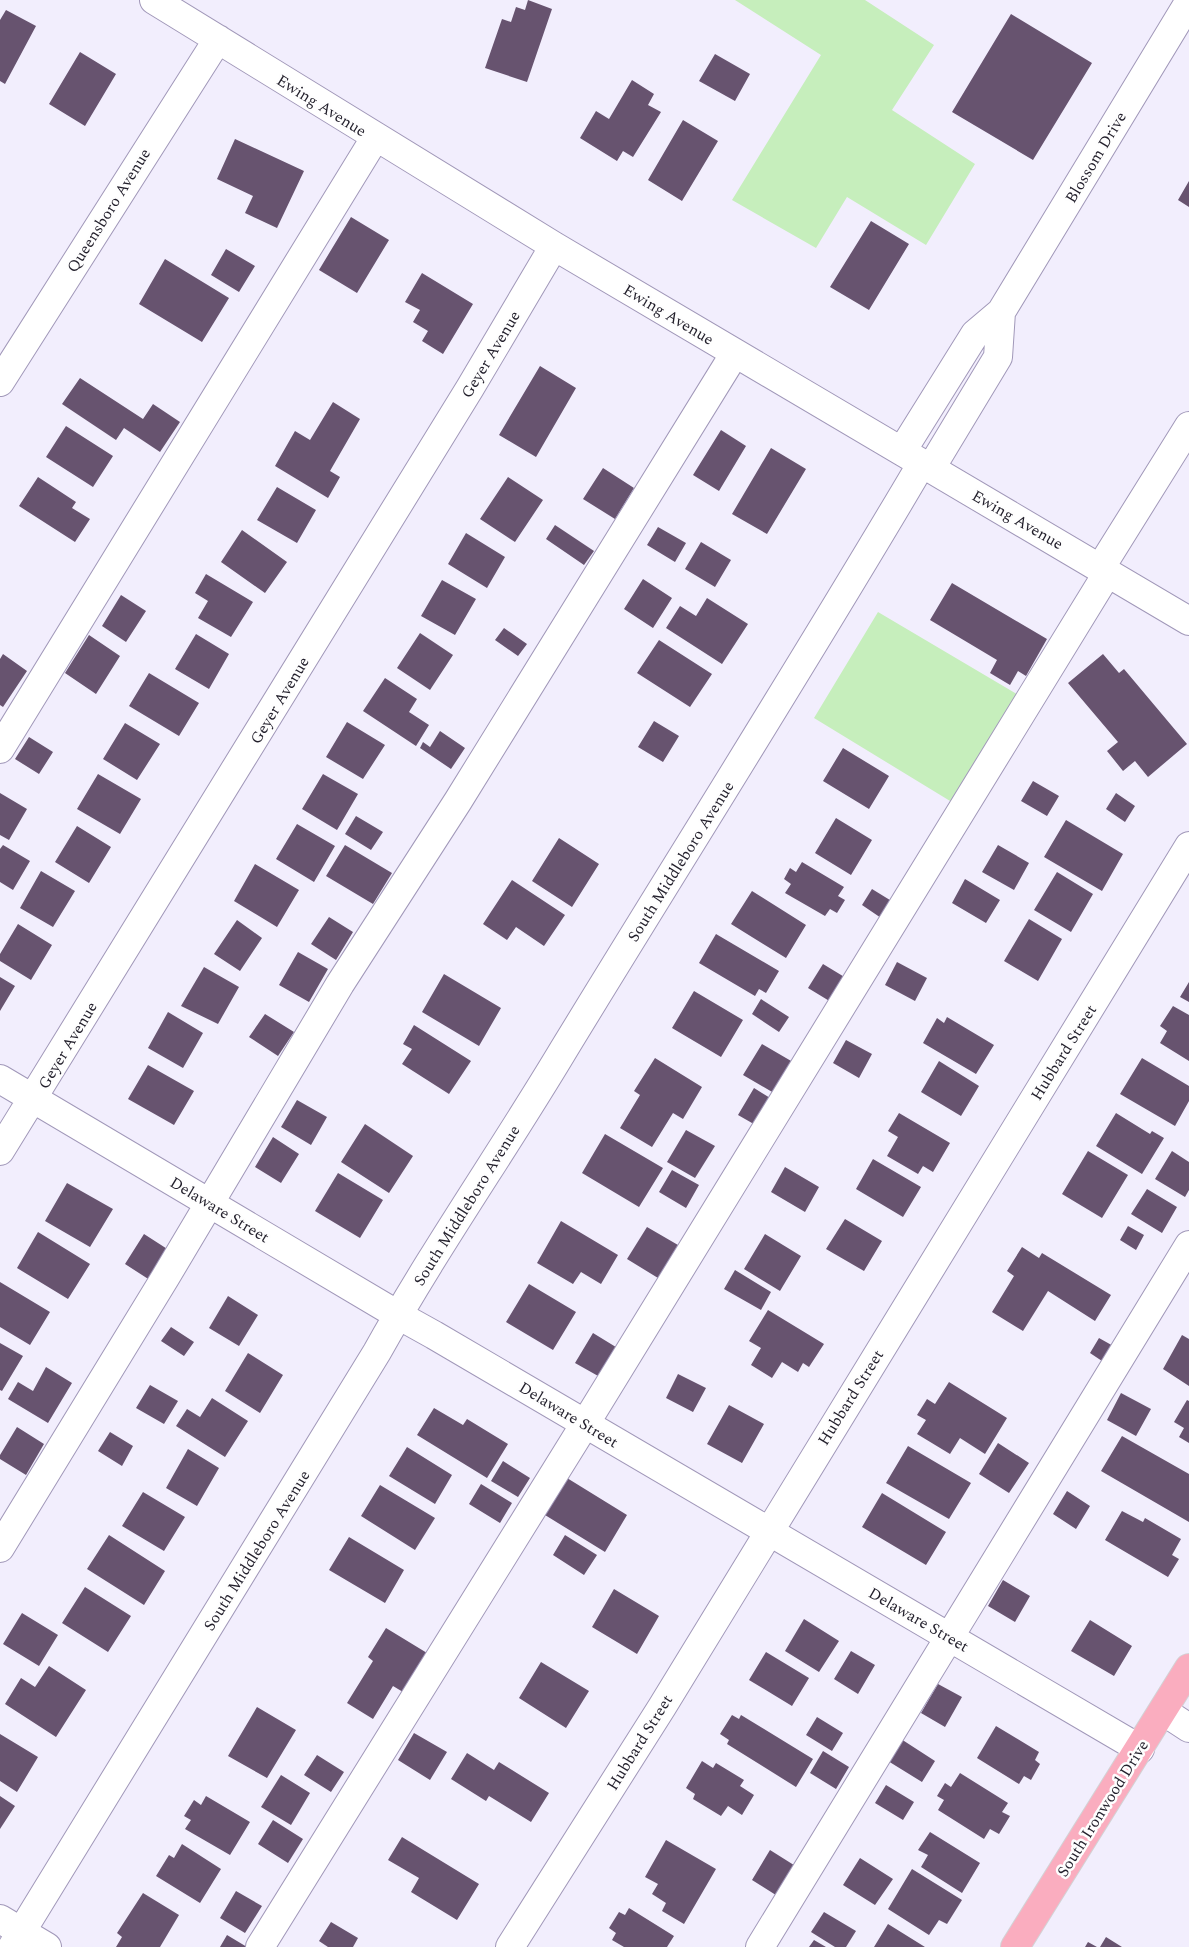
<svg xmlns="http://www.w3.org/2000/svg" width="1189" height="1947" font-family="Spectral,serif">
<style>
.green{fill:#c6eebc}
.building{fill:#67536f}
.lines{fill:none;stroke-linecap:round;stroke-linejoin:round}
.minor-casing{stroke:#a198b9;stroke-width:30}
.major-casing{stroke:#d3d2d5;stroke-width:30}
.minor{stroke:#fff;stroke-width:28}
.major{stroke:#faadbf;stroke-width:28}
.labels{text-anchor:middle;stroke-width:5;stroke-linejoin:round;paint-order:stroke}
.street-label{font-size:16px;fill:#221f2b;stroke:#fefefe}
</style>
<rect width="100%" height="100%" fill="#f2eefd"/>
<path class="green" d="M735,0H865L934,45L892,110L975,164L926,245L847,197L816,248L732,200L821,55Z
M878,612L1020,696L955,804L814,718Z"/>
<path class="building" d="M528,0L552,9L527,82L485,68L502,19L511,22L516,7L525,10Z
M6,10L36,26L5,84L0,81V20Z
M1011,14L1092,63L1033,160L952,112Z
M80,52L116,74L85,126L49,104Z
M715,54L750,74L735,101L699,81Z
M632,80L654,94L648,105L661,112L633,157L623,151L617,161L580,138L596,111L609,119Z
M683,120L718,141L682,201L648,180Z
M235,139L304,171L277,228L245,213L253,196L217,179Z
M1189,181V207L1178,200Z
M351,217L389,240L357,293L319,270Z
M871,221L909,244L869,310L830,287Z
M226,249L255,266L239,292L211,275Z
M165,259L229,298L202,342L139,304Z
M422,273L473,304L443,354L422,341L428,331L413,322L420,310L405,302Z
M540,366L576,388L536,457L499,435Z
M80,378L143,419L153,404L180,422L160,452L124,428L116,440L62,404Z
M333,402L360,419L330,471L340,477L328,498L275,466L295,431L310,440Z
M66,426L113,456L93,487L46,457Z
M721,430L746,446L719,491L693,475Z
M771,448L806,469L767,534L732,514Z
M603,468L634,488L615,519L583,499Z
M38,477L76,502L72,508L90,519L75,542L19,506Z
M508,477L543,500L515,542L480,519Z
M277,487L316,510L297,543L257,520Z
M555,525L594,551L584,565L546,539Z
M658,527L686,543L675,562L647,545Z
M242,530L287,562L265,593L221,562Z
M466,533L505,557L487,588L448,564Z
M701,542L731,560L715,587L685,569Z
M206,574L253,602L231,637L198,618L208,601L195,593Z
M643,579L672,598L653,628L624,609Z
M442,580L476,599L455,635L421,616Z
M952,583L1047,639L1026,676L1018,671L1010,685L990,673L997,660L930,620Z
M121,595L146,611L126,642L102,626Z
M707,598L748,624L722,664L666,628L680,606L696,616Z
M504,628L527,644L518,656L495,640Z
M420,633L453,655L430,690L397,668Z
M196,634L229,654L209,689L175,669Z
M89,635L120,656L96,694L65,673Z
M659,640L712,674L690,707L637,673Z
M3,654L27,671L3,707L0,705V659Z
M1103,654L1119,673L1124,669L1187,744L1148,777L1135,761L1123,771L1107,751L1118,742L1068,683Z
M149,673L199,703L179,736L129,706Z
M385,678L417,699L409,712L429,725L416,746L363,711Z
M654,721L679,736L663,762L638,747Z
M347,722L385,745L363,779L326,757Z
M125,723L160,744L137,780L103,759Z
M440,731L465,748L451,769L420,748L423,742L430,747Z
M29,737L53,752L39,774L15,759Z
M843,748L889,776L869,809L823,781Z
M98,774L141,799L120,834L77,809Z
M323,774L358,794L337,830L302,809Z
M1033,781L1059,796L1047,816L1021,801Z
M0,793L27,809L9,840L0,835Z
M1116,793L1135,806L1125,822L1106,809Z
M356,816L383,832L371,850L345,834Z
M836,818L872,840L851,875L815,853Z
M1066,820L1123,854L1102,891L1044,857Z
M297,824L335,846L314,882L276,859Z
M77,826L111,847L89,883L55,862Z
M559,838L599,864L572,907L532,881Z
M3,845L30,861L13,890L0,882V849Z
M345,845L392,873L373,904L326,876Z
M998,845L1029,863L1014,890L982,872Z
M802,862L844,887L838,896L845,900L837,913L830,909L825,916L785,893L791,884L784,879L790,868L796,872Z
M255,864L299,890L277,927L234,901Z
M41,871L75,891L53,927L20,908Z
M1057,872L1093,894L1071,932L1034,910Z
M965,879L1000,900L986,923L952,903Z
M512,880L565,915L544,946L516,927L507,940L483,924Z
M872,889L898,905L887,922L862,905Z
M752,891L806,925L786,958L731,924Z
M329,917L353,932L336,960L311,944Z
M1029,919L1062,939L1038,981L1004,961Z
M237,920L262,938L240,971L214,954Z
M18,924L52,945L31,980L0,961V954Z
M716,934L779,971L766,993L759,989L755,996L699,963Z
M298,952L328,969L309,1002L279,985Z
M897,962L927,978L915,1001L885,985Z
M823,964L851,981L836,1005L808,988Z
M204,967L239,987L218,1024L181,1006Z
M444,974L501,1008L479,1046L422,1012Z
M0,977L15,986L0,1011Z
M1189,982V1002L1180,997Z
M694,991L743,1020L721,1057L672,1028Z
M761,999L789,1017L779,1032L752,1014Z
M1173,1006L1189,1015V1061L1160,1043L1167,1031L1160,1026Z
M168,1012L203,1033L183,1068L148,1048Z
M265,1014L294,1032L278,1056L249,1037Z
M947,1017L994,1045L976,1074L923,1043L937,1018L944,1023Z
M414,1025L471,1061L449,1094L402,1064L412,1049L403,1044Z
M846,1040L872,1054L859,1078L833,1063Z
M762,1044L798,1065L779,1096L743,1075Z
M655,1058L702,1087L683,1119L673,1113L652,1147L620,1128L640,1095L634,1091Z
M1142,1058L1189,1086V1101L1175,1126L1120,1094Z
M939,1061L979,1086L961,1116L921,1092Z
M148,1065L194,1091L174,1125L128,1099Z
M754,1088L775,1101L759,1127L738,1115Z
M297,1100L327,1117L311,1145L281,1127Z
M899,1113L950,1143L933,1172L923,1166L918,1174L887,1156L898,1137L888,1131Z
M1116,1113L1150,1134L1152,1131L1164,1138L1142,1174L1096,1146Z
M365,1124L413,1156L389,1193L341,1162Z
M686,1130L715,1146L695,1178L667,1162Z
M605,1134L663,1168L639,1207L582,1173Z
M273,1137L299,1154L281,1183L255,1167Z
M1088,1151L1128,1175L1102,1218L1062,1194Z
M1172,1151L1189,1162V1190L1185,1197L1155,1179Z
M873,1159L921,1187L903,1217L856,1189Z
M785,1167L819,1187L805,1212L771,1192Z
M672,1170L699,1185L686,1208L659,1192Z
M338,1173L383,1200L360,1238L315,1211Z
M67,1183L113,1209L90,1247L45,1221Z
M1147,1189L1177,1207L1162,1233L1131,1214Z
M845,1219L882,1241L864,1271L826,1249Z
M561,1221L618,1255L601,1284L581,1272L573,1284L537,1263Z
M1128,1226L1144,1235L1136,1250L1120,1240Z
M647,1227L678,1245L658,1278L627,1259Z
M38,1232L90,1264L68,1299L17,1268Z
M144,1234L175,1254L156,1284L125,1264Z
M765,1234L801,1256L780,1291L744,1269Z
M1022,1247L1039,1258L1042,1253L1111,1295L1095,1321L1048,1291L1023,1331L992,1312L1014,1276L1007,1271Z
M735,1270L771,1292L761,1310L724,1289Z
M0,1282L50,1312L30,1345L0,1327Z
M529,1284L576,1312L553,1350L506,1322Z
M228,1296L258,1315L239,1346L209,1328Z
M768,1310L824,1344L809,1367L803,1363L798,1372L782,1362L772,1378L751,1365L761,1348L749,1341Z
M171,1327L194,1342L184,1356L161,1341Z
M593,1333L624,1352L607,1381L575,1363Z
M1182,1335L1189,1339V1386L1163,1369Z
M1099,1338L1115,1347L1105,1363L1090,1353Z
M0,1343L23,1356L2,1391L0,1390Z
M248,1353L283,1375L260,1413L225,1391Z
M46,1367L72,1383L48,1423L8,1399L18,1382L33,1391Z
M678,1374L706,1388L693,1412L666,1398Z
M949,1382L1007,1418L985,1454L960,1438L950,1454L917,1434L926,1420L917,1415L927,1399L935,1404Z
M150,1385L178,1401L164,1424L136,1408Z
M1121,1393L1151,1409L1136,1436L1107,1420Z
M212,1398L248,1421L225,1457L176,1426L187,1409L200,1417Z
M1187,1400L1189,1401V1443L1179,1437L1184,1428L1174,1422Z
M729,1405L764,1424L742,1463L707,1444Z
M434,1408L463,1425L467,1419L508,1444L487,1478L417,1435Z
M17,1427L44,1444L26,1475L0,1459V1455Z
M110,1432L133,1446L122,1466L98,1451Z
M1122,1436L1189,1474V1522L1101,1471Z
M998,1443L1029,1463L1009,1493L979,1474Z
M908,1446L971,1483L949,1519L886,1483Z
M407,1447L452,1475L435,1504L389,1476Z
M188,1449L219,1468L197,1506L166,1488Z
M503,1461L530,1478L518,1497L491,1481Z
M567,1478L627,1515L605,1552L545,1515Z
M481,1484L512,1503L500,1523L469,1504Z
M380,1485L435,1518L415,1550L361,1516Z
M1067,1491L1090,1506L1076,1529L1053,1514Z
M143,1492L185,1517L164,1551L122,1526Z
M882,1493L946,1532L926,1565L862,1527Z
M1122,1511L1143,1522L1145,1518L1181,1539L1172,1555L1179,1559L1168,1577L1105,1540Z
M109,1535L165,1571L144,1605L87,1569Z
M565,1535L597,1555L584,1575L553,1555Z
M349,1537L404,1570L385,1603L329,1570Z
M1003,1580L1030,1596L1015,1622L988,1606Z
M85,1587L131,1616L108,1652L62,1623Z
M614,1589L659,1616L637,1654L592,1627Z
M22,1613L58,1635L39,1666L3,1644Z
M804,1619L839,1641L819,1672L785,1651Z
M1090,1620L1132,1646L1114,1676L1071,1651Z
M386,1628L427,1653L403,1692L393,1686L373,1719L347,1703L373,1661L368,1657Z
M851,1651L875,1665L858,1694L834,1679Z
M766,1652L809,1678L792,1706L749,1680Z
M541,1662L589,1691L566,1728L519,1698Z
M49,1666L86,1690L56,1737L5,1704L21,1678L35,1687Z
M938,1684L962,1697L945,1727L921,1713Z
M257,1707L296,1730L267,1778L228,1756Z
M732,1715L739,1719L741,1715L813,1759L796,1787L727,1744L729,1740L720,1734Z
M817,1717L843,1733L832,1751L806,1735Z
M996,1726L1039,1752L1035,1760L1040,1764L1031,1780L1024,1776L1019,1784L977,1758Z
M414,1733L447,1752L430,1780L398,1760Z
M0,1734L38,1757L17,1792L0,1781Z
M901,1739L935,1761L922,1782L888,1761Z
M823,1751L849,1767L836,1789L810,1773Z
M467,1753L494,1770L499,1762L549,1793L531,1822L489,1796L486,1801L451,1779Z
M317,1755L344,1772L331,1792L304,1775Z
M702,1761L713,1768L716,1763L744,1780L740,1786L754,1795L742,1815L728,1806L721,1816L693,1799L695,1794L686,1788Z
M960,1773L1008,1803L1002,1812L1010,1816L999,1834L990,1829L984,1839L938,1810L944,1800L937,1796L945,1783L951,1787Z
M281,1775L310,1793L291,1825L261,1807Z
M886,1785L914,1802L903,1820L875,1803Z
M0,1796L15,1806L0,1829Z
M206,1796L250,1822L230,1855L185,1829L191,1820L184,1816L194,1800L201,1805Z
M273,1820L303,1839L288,1863L258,1844Z
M930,1832L980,1863L962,1893L921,1867L928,1855L918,1850Z
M402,1837L479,1884L457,1920L411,1892L419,1878L388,1860Z
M666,1840L716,1869L684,1924L662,1911L666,1903L652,1894L658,1884L645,1877Z
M182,1844L221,1869L200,1903L156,1876L169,1855L174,1858Z
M770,1850L797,1867L779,1897L752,1880Z
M860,1858L893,1879L875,1905L843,1885Z
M912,1869L962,1900L947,1924L939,1920L929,1935L888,1909Z
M236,1891L262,1906L245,1933L220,1918Z
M143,1893L179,1915L160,1947H116L122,1937L117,1933Z
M629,1908L674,1936L667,1947H624L612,1940L616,1933L609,1928L619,1912L625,1915Z
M824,1912L856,1931L846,1947H835L811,1932Z
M331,1922L358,1938L353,1947H328L319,1941Z
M888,1924L925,1947H874Z
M227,1935L247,1947H220Z
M1106,1937L1122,1947H1100Z
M814,1940L826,1947H809Z
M1088,1942L1097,1947H1085Z"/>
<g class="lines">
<g class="minor-casing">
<path id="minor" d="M154,0L554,246L1189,621
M0,382L218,39
M902,451L975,334L1001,312L1189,2
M931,468L998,357L1001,312
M1101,567L1189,426
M0,749L375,138
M0,1079L398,1315L434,1335L1140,1749
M0,1151L470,388L554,246
M0,1548L165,1278L340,984L458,801L735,353
M1163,1711L1189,1728
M0,1919L47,1947
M12,1947L377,1352C435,1248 503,1151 564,1049C683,854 806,660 922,463
M260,1947L585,1424L1108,572
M510,1947L662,1707L1189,846
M760,1947L1189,1245"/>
</g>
<g class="major-casing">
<path id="major" d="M1015,1947L1189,1668"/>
</g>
<use href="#minor" class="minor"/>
<use href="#major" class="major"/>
</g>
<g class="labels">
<g class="street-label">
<text transform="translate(322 105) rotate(32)" y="6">Ewing Avenue</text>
<text transform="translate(1095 157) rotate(-59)" y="6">Blossom Drive</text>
<text transform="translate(108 210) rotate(-58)" y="6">Queensboro Avenue</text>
<text transform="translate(669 314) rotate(31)" y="6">Ewing Avenue</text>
<text transform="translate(490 354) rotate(-59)" y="6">Geyer Avenue</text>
<text transform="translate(1018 519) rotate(30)" y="6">Ewing Avenue</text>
<text transform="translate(279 700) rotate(-59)" y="6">Geyer Avenue</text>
<text transform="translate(680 861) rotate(-58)" y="6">South Middleboro Avenue</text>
<text transform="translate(67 1045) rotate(-59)" y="6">Geyer Avenue</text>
<text transform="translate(1063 1052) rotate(-58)" y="6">Hubbard Street</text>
<text transform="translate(466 1205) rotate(-58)" y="6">South Middleboro Avenue</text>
<text transform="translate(220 1209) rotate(31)" y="6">Delaware Street</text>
<text transform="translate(850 1397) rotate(-58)" y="6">Hubbard Street</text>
<text transform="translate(569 1414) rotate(31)" y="6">Delaware Street</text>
<text transform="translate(256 1550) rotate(-58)" y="6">South Middleboro Avenue</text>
<text transform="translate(919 1619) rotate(30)" y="6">Delaware Street</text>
<text transform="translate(639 1742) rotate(-58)" y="6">Hubbard Street</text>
<text transform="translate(1102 1808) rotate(-58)" y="6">South Ironwood Drive</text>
</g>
</g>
</svg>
